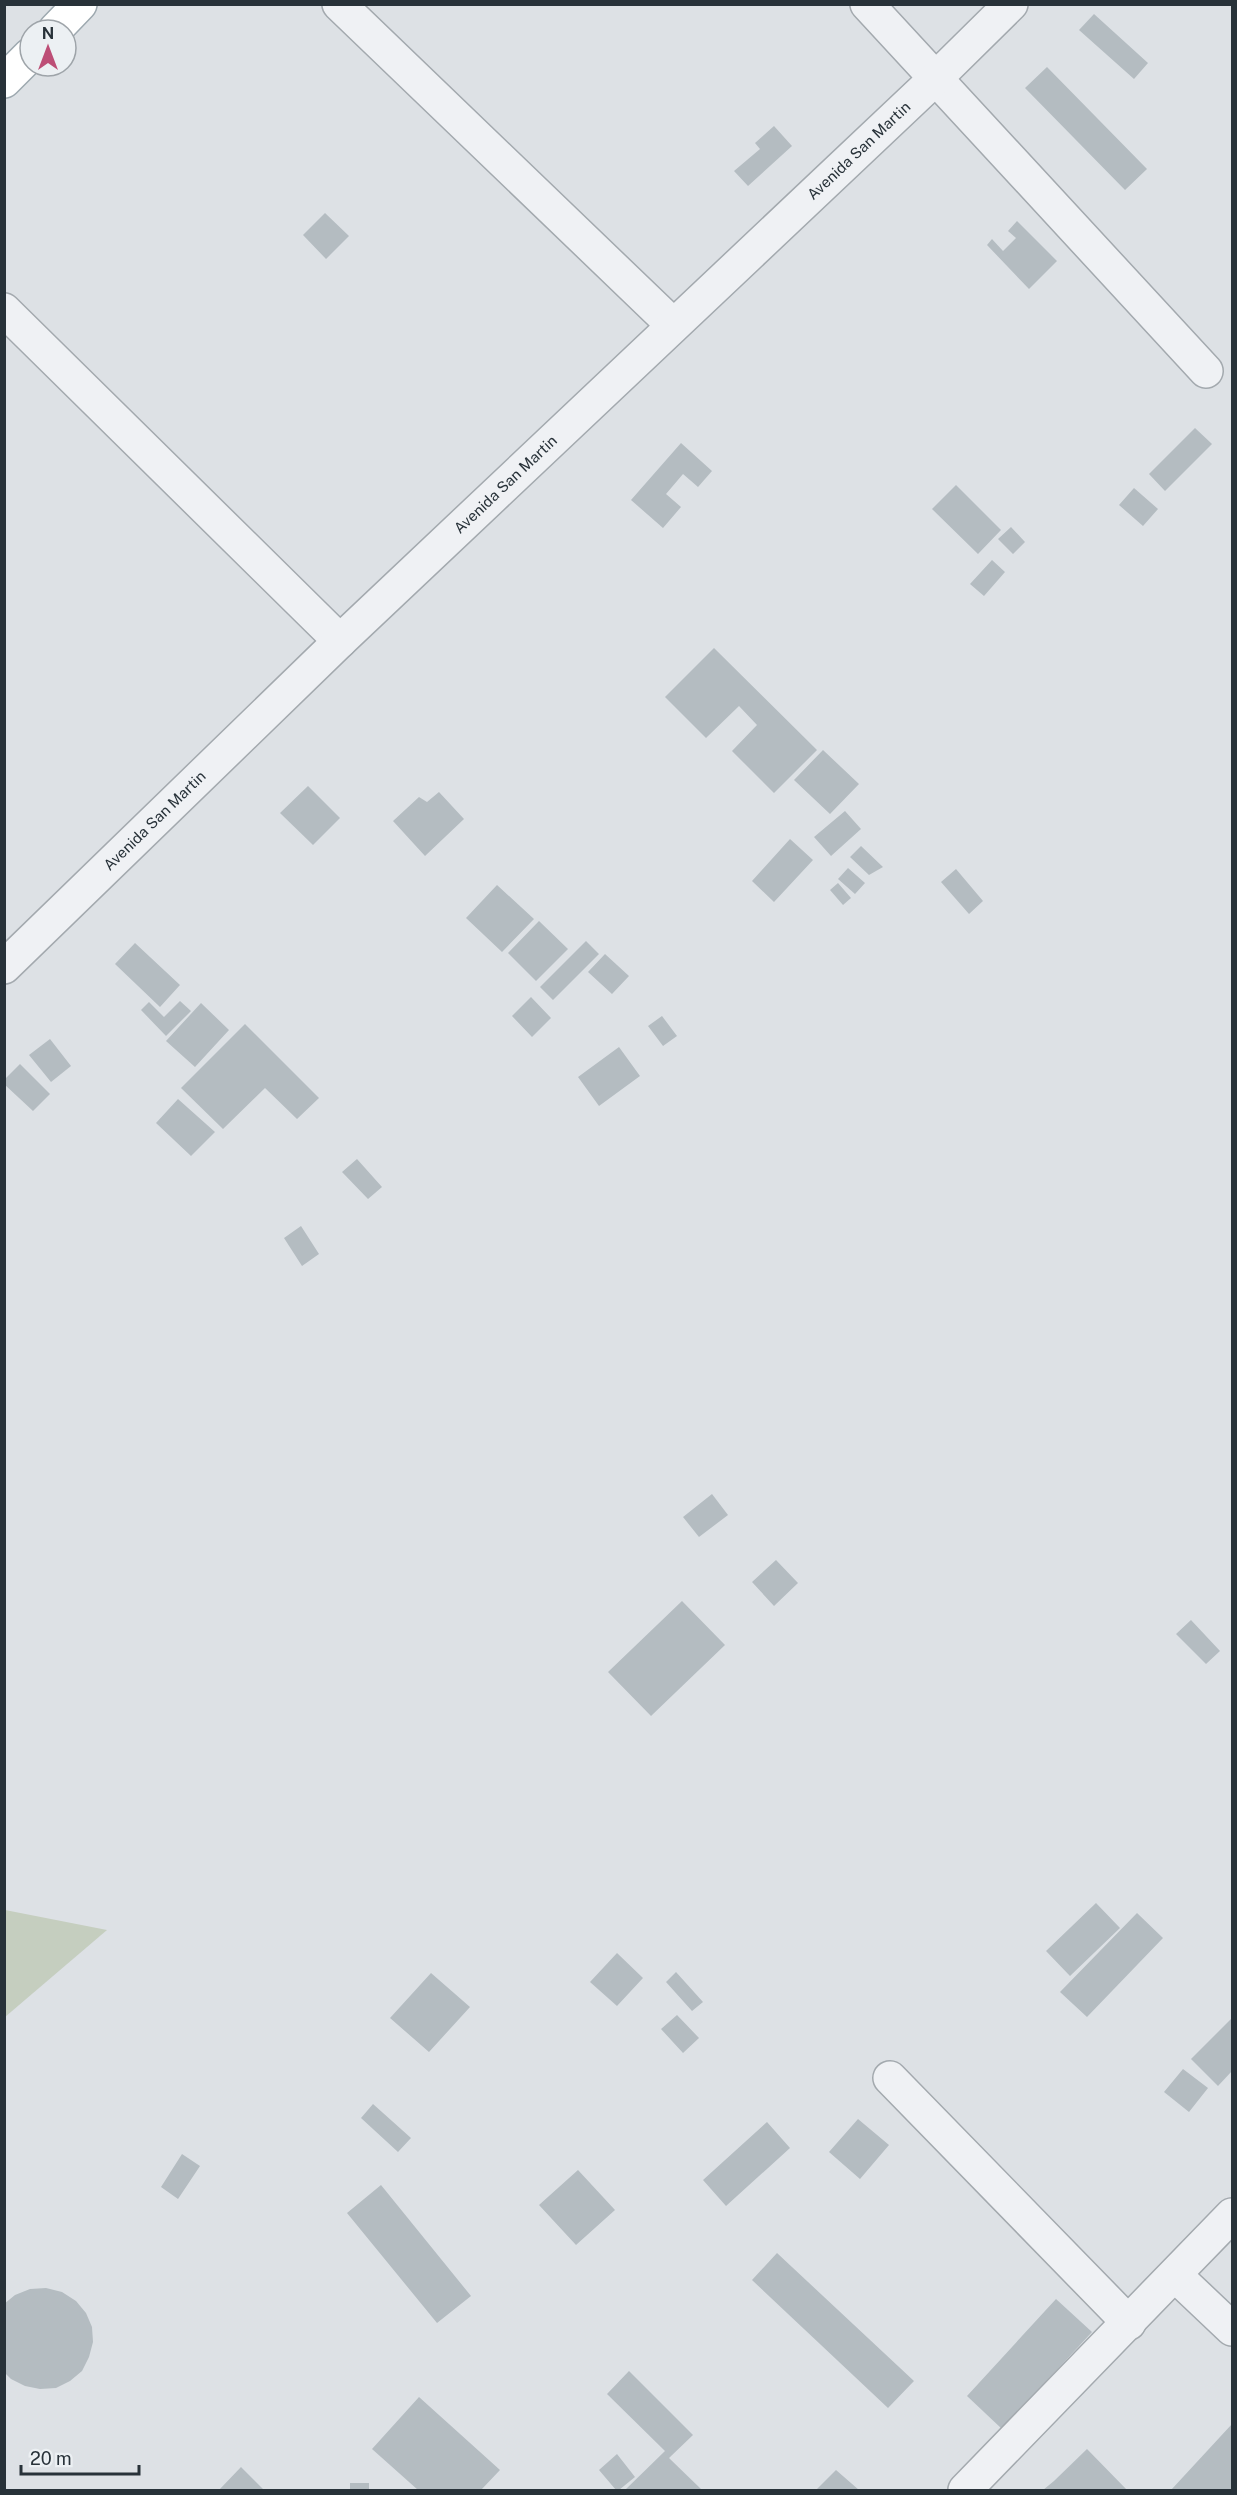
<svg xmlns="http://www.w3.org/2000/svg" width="1237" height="2495" font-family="'Public Sans',sans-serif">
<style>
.green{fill:#c5cebf}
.building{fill:#b4bcc1}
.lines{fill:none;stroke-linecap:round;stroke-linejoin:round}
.minor-casing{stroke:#a3a9ae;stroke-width:36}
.major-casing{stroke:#9da8af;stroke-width:36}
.minor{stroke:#eff1f4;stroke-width:33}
.major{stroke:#fff;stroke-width:33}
.labels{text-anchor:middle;stroke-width:5;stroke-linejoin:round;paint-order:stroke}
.street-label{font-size:15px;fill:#283239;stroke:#ecf0f3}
</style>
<rect width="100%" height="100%" fill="#dde1e5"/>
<path class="green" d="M5,1910L107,1930L5,2017L4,1910Z"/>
<path class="building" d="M1094,14L1148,63L1134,79L1079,30Z
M1047,67L1147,169L1125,190L1025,88Z
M774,126L792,146L748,186L734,171L760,149L755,143Z
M325,213L349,236L326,259L303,235Z
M1017,221L1057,261L1029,289L987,245L992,239L1003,251L1016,238L1008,231Z
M1195,428L1212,444L1165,491L1149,474Z
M681,443L712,471L698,487L683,474L666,494L681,507L663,528L631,500Z
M956,485L1001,530L978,554L932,509Z
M1134,488L1158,509L1143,526L1119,505Z
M1011,527L1025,542L1013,554L998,539Z
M992,560L1005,572L984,596L970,584Z
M714,648L817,750L774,793L732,751L757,725L739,706L706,738L665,697Z
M823,750L859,784L830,814L794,780Z
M308,786L340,818L313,845L280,813Z
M439,792L464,819L425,856L393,821L419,797L427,802Z
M845,811L861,829L831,856L814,837Z
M790,839L813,860L774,902L752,881Z
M861,846L883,867L869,875L850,857Z
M848,868L865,883L855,894L838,879Z
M956,869L983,901L969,914L941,882Z
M838,883L851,898L843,905L830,890Z
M497,885L534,919L502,952L466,918Z
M539,921L568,949L536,981L508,953Z
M586,941L599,954L553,1000L540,987Z
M135,943L180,985L160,1007L115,964Z
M605,954L629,976L612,994L588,972Z
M531,997L551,1018L532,1037L512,1016Z
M180,1001L191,1011L166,1036L141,1010L149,1002L164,1017Z
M201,1003L229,1030L195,1067L166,1041Z
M662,1016L677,1036L663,1046L648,1026Z
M245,1024L319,1098L297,1119L265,1088L223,1129L181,1088Z
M50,1039L71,1066L51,1082L29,1055Z
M619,1047L640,1076L599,1106L578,1077Z
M20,1064L50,1094L33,1111L4,1084V1080Z
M178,1099L215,1132L191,1156L156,1123Z
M357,1159L382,1187L368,1199L342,1172Z
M301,1226L319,1254L302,1266L284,1238Z
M712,1494L728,1515L699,1537L683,1517Z
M776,1560L798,1583L774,1606L752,1582Z
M682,1601L725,1645L651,1716L608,1672Z
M1191,1620L1220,1651L1206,1664L1176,1634Z
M1096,1903L1120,1928L1070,1976L1046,1951Z
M1137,1913L1163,1938L1087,2017L1060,1992Z
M617,1953L643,1978L617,2006L590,1982Z
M676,1972L703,2002L692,2011L666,1982Z
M431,1973L470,2007L429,2052L390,2018Z
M677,2015L699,2038L683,2053L661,2029Z
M1232,2018V2071L1218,2086L1191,2059Z
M1183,2069L1208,2088L1189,2112L1164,2092Z
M373,2104L411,2138L398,2152L361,2118Z
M858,2119L889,2145L860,2179L829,2152Z
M767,2122L790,2148L726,2206L703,2180Z
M182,2154L200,2166L178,2199L161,2187Z
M578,2170L615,2210L576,2245L539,2205Z
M381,2185L471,2296L437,2323L347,2213Z
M777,2253L914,2381L888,2408L752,2280Z
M46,2288L62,2292L76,2301L86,2313L92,2327L93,2342L89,2357L82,2371L70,2381L56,2388L40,2389L25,2386L11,2379L4,2372V2304L15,2295L30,2289Z
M1056,2299L1092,2332L1002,2429L967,2396Z
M629,2371L693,2435L669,2458L702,2490H625L665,2451L607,2394Z
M419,2397L500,2470L481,2490H418L372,2449Z
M1232,2424V2490H1171Z
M1087,2449L1127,2490H1043L1054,2481Z
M617,2454L635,2477L619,2490H616L599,2470Z
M241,2467L264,2490H219Z
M836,2470L859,2490H816Z
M350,2483H369V2490H350Z"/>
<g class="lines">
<g class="minor-casing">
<g id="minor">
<path d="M339,4L673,325"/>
<path d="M867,4L1206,371"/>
<path d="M4,310L340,641"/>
<path id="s1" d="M4,967L340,641L936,78L1011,4"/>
<path d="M890,2078L1129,2323"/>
<path d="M1175,2275L1232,2329"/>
<path d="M965,2490L1232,2215"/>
</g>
</g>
<g class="major-casing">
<path id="major" d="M55,30L80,4
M4,81L30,55"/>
</g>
<use href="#minor" class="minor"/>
<use href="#major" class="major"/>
</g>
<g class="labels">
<g class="street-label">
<text dy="5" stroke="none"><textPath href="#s1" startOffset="1182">Avenida San Martin</textPath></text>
<text dy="5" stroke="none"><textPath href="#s1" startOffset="696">Avenida San Martin</textPath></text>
<text dy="5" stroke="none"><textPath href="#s1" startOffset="210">Avenida San Martin</textPath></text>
</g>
</g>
<rect width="1237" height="2495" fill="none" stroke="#283239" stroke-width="12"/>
<g transform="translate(48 48)"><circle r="28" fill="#ecf0f3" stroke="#9ea4a9" stroke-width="1.5"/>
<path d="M0-4.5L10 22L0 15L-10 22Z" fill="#bd4e76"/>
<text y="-9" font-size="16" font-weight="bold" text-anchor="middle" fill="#283239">N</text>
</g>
<path d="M21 2465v9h118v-9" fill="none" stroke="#283239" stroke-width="3"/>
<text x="30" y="2465" font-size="18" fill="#283239" stroke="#ecf0f3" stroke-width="4.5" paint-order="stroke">20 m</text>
</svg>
